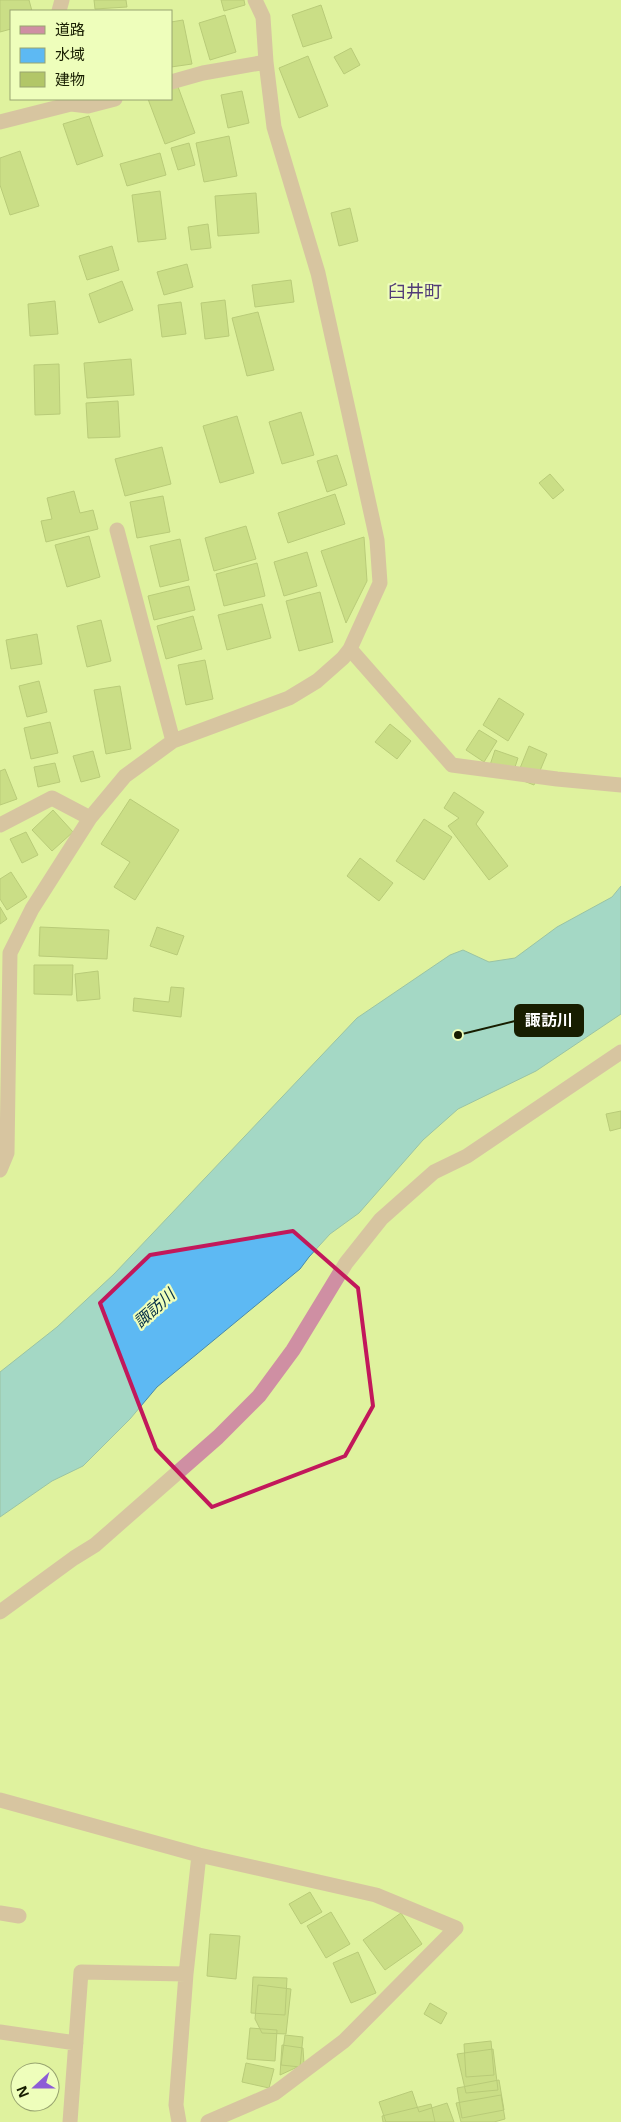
<svg xmlns="http://www.w3.org/2000/svg" width="621" height="2122" font-family="'Open Sans','Noto Sans JP',sans-serif">
<style>
.water{fill:#5db9f3;stroke:#488aaa}
.building{fill:#b2c668;stroke:#8b9b4a}
.lines{fill:none;stroke-linecap:round;stroke-linejoin:round}
.minor{stroke:#cf8fa3;stroke-width:15}
.marked{fill:none;stroke:#c2185b;stroke-width:4;stroke-linejoin:round}
.labels{text-anchor:middle;stroke-width:4.5;stroke-linejoin:round;paint-order:stroke}
.water-label{font-size:16px;font-style:italic;fill:#063047;stroke:#eefebb}
.quarter-label{font-size:18px;fill:#513b77;stroke:#eefebb}
.leader{fill:none;stroke:#171d00;stroke-width:2}
.callout-dot{fill:#171d00;stroke:#eefebb;stroke-width:2}
.callout{fill:#171d00;stroke:#171d00;stroke-width:2}
.callout-label{font-size:16px;text-anchor:middle;font-weight:bold;fill:#fff}
</style>
<rect width="100%" height="100%" fill="#dff29e"/>
<path class="water" d="M621,886V1014L536,1071L458,1109L423,1140L359,1213L330,1234L309,1257L300,1269L157,1387L130,1419L83,1466L52,1481L0,1517V1372L57,1327L114,1274L357,1018L450,955L463,950L489,962L515,958L557,927L612,897Z"/>
<path class="building" d="M0,0H29L32,11H11V29L0,32Z
M94,0H126L127,7L95,9Z
M221,0H244L245,5L224,11Z
M321,5L332,38L303,47L292,15Z
M225,15L236,52L210,60L199,23Z
M183,20L192,64L171,67V22Z
M351,48L360,65L344,74L334,57Z
M308,56L328,106L299,118L279,68Z
M177,84L195,133L165,144L148,99H171V86Z
M242,91L249,123L228,128L221,95Z
M89,116L103,156L77,165L63,124Z
M229,136L237,176L204,182L196,143Z
M189,143L195,165L178,170L171,148Z
M20,151L39,206L10,215L0,185V158Z
M160,153L166,175L127,186L120,164Z
M160,191L166,239L138,242L132,195Z
M256,193L259,233L218,236L215,196Z
M350,208L358,241L339,246L331,213Z
M208,224L211,248L191,250L188,227Z
M112,246L119,270L87,280L79,256Z
M187,264L193,287L164,295L157,272Z
M291,280L294,302L255,307L252,285Z
M122,281L133,310L99,323L89,294Z
M225,300L229,336L205,339L201,303Z
M55,301L58,334L30,336L28,304Z
M181,302L186,334L162,337L158,305Z
M258,312L274,370L247,376L232,318Z
M131,359L134,395L87,398L84,363Z
M59,364L60,414L35,415L34,365Z
M118,401L120,437L88,438L86,403Z
M301,412L314,455L282,464L269,422Z
M237,416L254,473L220,483L203,426Z
M162,447L171,484L125,496L115,459Z
M337,455L347,485L327,492L317,461Z
M550,474L564,490L553,499L539,483Z
M74,491L80,513L93,510L98,529L46,542L41,521L52,519L47,498Z
M335,494L345,524L288,543L278,513Z
M163,496L170,532L137,538L130,502Z
M246,526L256,559L214,571L205,538Z
M89,536L100,577L67,587L55,545Z
M364,537L367,581L346,623L321,551Z
M180,539L189,580L160,587L150,546Z
M307,552L317,586L284,596L274,562Z
M257,563L265,596L224,606L216,574Z
M189,586L195,610L154,620L148,596Z
M320,592L333,642L299,651L286,601Z
M262,604L271,638L227,650L218,615Z
M193,616L202,649L166,659L157,626Z
M101,620L111,661L87,667L77,626Z
M37,634L42,664L11,669L6,640Z
M205,660L213,699L186,705L178,665Z
M39,681L47,712L27,717L19,686Z
M120,686L131,749L106,754L94,690Z
M499,698L524,714L508,741L483,725Z
M50,722L58,753L31,759L24,728Z
M390,724L411,741L397,759L375,742Z
M479,730L497,741L484,762L466,750Z
M529,746L547,754L534,785L516,778Z
M495,750L518,758L511,779L488,771Z
M93,751L100,777L81,782L73,756Z
M55,763L60,782L38,787L34,767Z
M5,769L17,799L0,805V771Z
M454,792L484,812L476,824L508,866L489,880L448,826L459,818L444,808Z
M130,799L179,830L135,900L114,887L130,862L101,844Z
M53,810L73,832L52,851L32,830Z
M424,819L452,837L424,880L396,861Z
M26,832L38,855L22,863L10,839Z
M360,858L393,883L379,901L347,876Z
M11,872L27,897L7,910L0,899V879Z
M0,907L7,919L0,924Z
M40,927L109,930L107,959L39,956Z
M157,927L184,936L177,955L150,946Z
M34,965H73L72,995L34,994Z
M98,971L100,999L77,1001L75,974Z
M171,987L184,988L181,1017L133,1011L134,998L169,1002Z
M621,1111V1128L610,1131L606,1114Z
M310,1892L322,1912L301,1924L289,1904Z
M331,1912L350,1944L326,1958L307,1926Z
M401,1913L422,1944L385,1970L363,1940Z
M210,1934L240,1936L236,1979L207,1976Z
M358,1952L376,1993L351,2003L333,1963Z
M253,1977L287,1978L285,2015L251,2013Z
M258,1985L291,1989L286,2034L262,2033L255,2019Z
M430,2003L447,2013L441,2024L424,2014Z
M250,2028L277,2030L275,2061L247,2059Z
M285,2035L303,2037L300,2067L281,2065Z
M491,2041L494,2075L466,2077L464,2044Z
M282,2045L303,2048L304,2064L280,2075Z
M493,2049L498,2090L466,2093L457,2054Z
M246,2063L274,2069L269,2088L242,2082Z
M499,2080L504,2110L462,2118L457,2088Z
M412,2091L419,2112L447,2103L454,2122H386L379,2102Z
M501,2095L505,2119L494,2122H461L456,2103Z
M431,2104L435,2122H383L382,2116Z"/>
<g class="lines">
<path class="minor" d="M59,11L62,0
M171,82L203,73L266,62
M0,122L71,104L88,106L115,99
M117,530L173,741
M350,649L452,765L557,779L621,785
M0,825L52,798L90,818
M0,1170L7,1153L10,953L32,909L90,818L125,776L173,741L289,698L317,681L343,658L350,649L380,583L377,540L318,273L274,127L266,62L263,17L255,0
M0,1612L74,1558L95,1545L218,1437L259,1396L293,1350L346,1263L381,1219L434,1172L467,1156L621,1052
M0,1800L199,1855L376,1895L456,1928L344,2041L275,2093L208,2122
M0,1913L19,1916
M0,2032L76,2043
M70,2122L81,1972L186,1974
M179,2122L176,2105L186,1974L199,1855"/>
</g>
<path d="M0 0H621V2122H0ZM293,1231L358,1288L373,1406L345,1456L212,1507L156,1449L100,1303L150,1255Z" fill="#dff29e" fill-opacity=".55" fill-rule="evenodd"/>
<path class="marked" d="M293,1231L358,1288L373,1406L345,1456L212,1507L156,1449L100,1303L150,1255Z"/>
<g class="labels">
<g class="water-label">
<text transform="translate(154 1308) rotate(-42)" y="6">諏訪川</text>
</g>
<g class="quarter-label">
<text x="415" y="298">臼井町</text>
</g>
</g>
<path class="leader" d="M458 1035L515 1021"/>
<circle class="callout-dot" cx="458" cy="1035" r="5"/>
<rect class="callout" x="515" y="1005" width="68" height="31" rx="5"/>
<g class="callout-label">
<text x="549" y="1026">諏訪川</text>
</g>
<rect x="10" y="10" width="162" height="90" fill="#eefebb" stroke="#98a470"/>
<rect x="20" y="26" width="25" height="8" fill="#cf8fa3" stroke="#98a470"/>
<text x="55" y="35" font-size="15" fill="#171d00">道路</text>
<rect x="20" y="48" width="25" height="15" fill="#5db9f3" stroke="#98a470"/>
<text x="55" y="60" font-size="15" fill="#171d00">水域</text>
<rect x="20" y="72" width="25" height="15" fill="#b2c668" stroke="#98a470"/>
<text x="55" y="85" font-size="15" fill="#171d00">建物</text>
<g transform="translate(35 2087) rotate(249)"><circle r="24" fill="#eefebb" stroke="#98a470"/>
<path d="M0-4L9 19L0 12L-9 19Z" fill="#8d5dd6"/>
<text y="-8" font-size="14" font-weight="bold" text-anchor="middle" fill="#171d00">N</text>
</g>
</svg>
